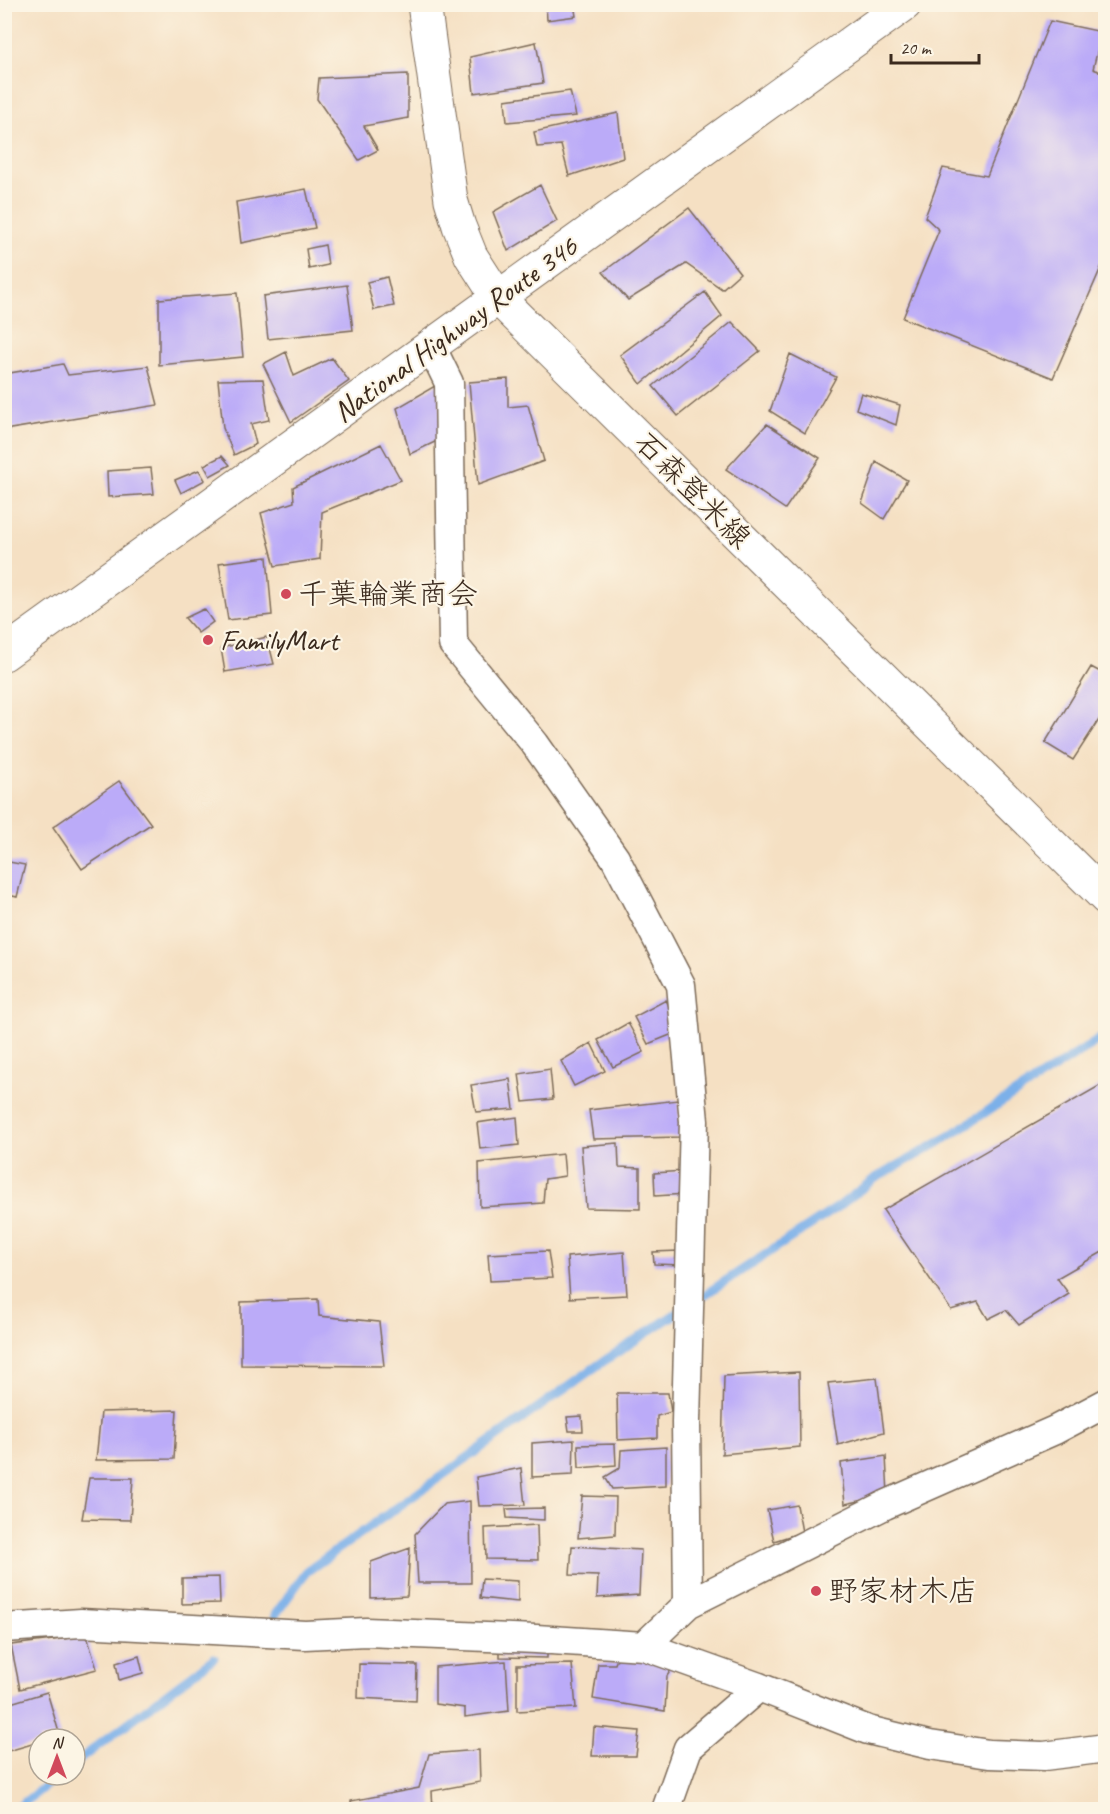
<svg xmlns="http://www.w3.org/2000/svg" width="1110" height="1814" font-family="Caveat,'Klee One',sans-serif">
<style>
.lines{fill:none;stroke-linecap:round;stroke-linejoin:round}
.stream{stroke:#7cb0e9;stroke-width:9}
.building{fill:#bbabf8}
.street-casing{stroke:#7c6a58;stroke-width:31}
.secondary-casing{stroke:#7c6a58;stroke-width:35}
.highway-casing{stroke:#7c6a58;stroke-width:35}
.street{stroke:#fff;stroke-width:28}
.secondary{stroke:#fff;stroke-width:33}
.highway{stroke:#fff;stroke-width:33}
.poi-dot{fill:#d1495b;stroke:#fcf5e5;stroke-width:2}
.labels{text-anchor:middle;stroke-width:4.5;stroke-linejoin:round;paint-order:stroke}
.street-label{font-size:30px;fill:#3b2a1e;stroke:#fcf5e5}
.poi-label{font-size:30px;fill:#3b2a1e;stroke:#fcf5e5;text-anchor:start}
</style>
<rect width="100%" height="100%" fill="#fcf5e5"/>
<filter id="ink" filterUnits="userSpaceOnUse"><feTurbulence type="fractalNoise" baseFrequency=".0167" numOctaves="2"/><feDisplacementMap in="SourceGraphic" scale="12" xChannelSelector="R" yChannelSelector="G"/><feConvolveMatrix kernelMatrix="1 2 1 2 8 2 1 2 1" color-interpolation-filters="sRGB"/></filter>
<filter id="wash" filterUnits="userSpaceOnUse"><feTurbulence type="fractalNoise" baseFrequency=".008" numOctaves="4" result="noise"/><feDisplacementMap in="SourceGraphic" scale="24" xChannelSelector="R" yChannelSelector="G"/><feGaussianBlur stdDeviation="1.35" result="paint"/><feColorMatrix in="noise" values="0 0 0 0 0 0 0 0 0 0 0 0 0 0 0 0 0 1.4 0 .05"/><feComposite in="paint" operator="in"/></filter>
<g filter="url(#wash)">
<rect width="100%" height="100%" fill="#f5e0c3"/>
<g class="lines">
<path class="stream" d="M695,1301L838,1207L874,1179L938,1143L1106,1035
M275,1615L306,1572L604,1361L683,1309
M75,1763L214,1658
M15,1810L59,1775"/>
</g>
<g id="blocks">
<path class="building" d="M546,4H574L576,16L547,20Z
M1050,21L1102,32L1093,69L1106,74V256L1053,378L903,318L939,230L925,217L943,168L987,176Z
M536,42L543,83L474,93L470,57Z
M408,74V118L364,126L378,150L359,160L317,99L319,78Z
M570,91L576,116L507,122L505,100Z
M618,113L623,158L569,176L561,145L537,147L534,132Z
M540,185L557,221L508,251L493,212Z
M306,189L315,228L241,243L236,202Z
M689,208L740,273L722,289L686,264L628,300L603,272Z
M325,245L328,265L309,269L306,249Z
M387,277L394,306L374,310L367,282Z
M347,285L353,330L268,339L263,296Z
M705,292L722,316L641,384L620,355Z
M237,293L243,357L159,365V299Z
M732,322L760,351L678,416L653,386Z
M286,352L294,376L332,358L349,381L291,422L263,364Z
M790,354L836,377L805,433L770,411Z
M63,364L68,375L148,366L158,405L4,430V374Z
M263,379L269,420L251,424L256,444L234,455L223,428L218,380Z
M508,379V407L528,405L544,461L478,485L469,382Z
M440,383L441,439L410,454L397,408Z
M861,393L900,405L896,425L856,409Z
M767,424L820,458L785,509L726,469Z
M381,444L401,480L322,512L320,559L275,566L261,513L294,502L293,487Z
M222,456L230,465L210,476L204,465Z
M876,462L907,480L884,519L862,503Z
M151,468L154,494L108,497L107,471Z
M199,470L205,480L181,493L175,480Z
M267,557L272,615L228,620L219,563Z
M204,609L213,622L198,633L185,618Z
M267,637L274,664L225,672L221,648Z
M1091,667L1106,675V709L1073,760L1045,743Z
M119,781L151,824L82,869L53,827Z
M4,861L25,865L17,897L4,894Z
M666,1000L680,1031L648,1044L634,1017Z
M628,1023L644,1052L613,1067L598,1040Z
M591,1043L605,1071L574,1086L561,1061Z
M550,1069L553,1099L523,1102L519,1074Z
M510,1079L514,1109L476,1112L471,1085Z
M1106,1082V1250L1057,1278L1069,1294L1019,1325L1006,1310L988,1319L978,1302L951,1310L883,1210Z
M678,1100L681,1137L593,1139L589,1110Z
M517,1117L519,1145L480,1149L477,1123Z
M618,1143L619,1167L640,1168V1209L586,1208L581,1146Z
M563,1154L565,1176L545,1179L543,1203L480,1207L479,1163Z
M684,1171L686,1194L655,1196L654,1173Z
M548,1251L552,1278L490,1281L488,1254Z
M679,1251L682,1265L654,1264L653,1252Z
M624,1252L627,1295L570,1298L567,1257Z
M318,1299L319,1316L379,1322L384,1366L241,1365V1302Z
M799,1372L800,1447L722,1454L724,1376Z
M877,1378L884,1432L838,1445L828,1383Z
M617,1393H668L671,1412L657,1416V1438L618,1440Z
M177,1410L174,1459L96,1460L101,1412Z
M582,1416L583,1431H569L567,1417Z
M574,1440L573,1475L532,1477V1443Z
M615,1444L616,1465L579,1468L578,1445Z
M666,1447V1486L612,1489L605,1477L620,1468L621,1450Z
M886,1456L888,1495L845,1504L841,1463Z
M521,1468L525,1505L479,1506L476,1477Z
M89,1478H133L130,1520L82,1519Z
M582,1496L616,1497L615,1535L578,1538Z
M470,1501L471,1583H418L415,1534L444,1504Z
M797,1505L802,1532L774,1541L767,1510Z
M544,1508V1520L507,1518L506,1509Z
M537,1525L538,1560L486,1559L485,1528Z
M572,1546L641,1550L639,1595L597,1598L598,1576L570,1575Z
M410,1548L407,1596L371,1598V1562Z
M219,1577L220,1603L182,1604V1578Z
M482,1579L518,1581V1602L480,1598Z
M87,1636L97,1669L20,1689L11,1645Z
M500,1642L547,1644V1658L500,1657Z
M619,1653L677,1661L667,1676L665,1711L593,1699L598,1664H615Z
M139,1656L143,1673L119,1680L116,1663Z
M506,1661L509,1711L465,1717V1708L435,1704V1667Z
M359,1664L417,1665L416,1701L358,1698Z
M572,1664L576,1708L517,1711V1665Z
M47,1692L60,1736L39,1739V1742L5,1752L4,1705Z
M594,1727L639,1731L636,1756H592Z
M479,1750L480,1782L432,1791L433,1810H351V1801L419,1788L429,1754Z"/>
</g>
</g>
<g filter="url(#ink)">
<use href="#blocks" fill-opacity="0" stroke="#7c6a58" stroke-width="1.5"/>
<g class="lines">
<g class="street-casing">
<path id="street" d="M431,346L449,383L453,644L535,744L615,858L681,985L694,1121L686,1422L688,1604
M4,1628L81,1623L305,1635L366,1632L536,1639L644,1646L759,1687L868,1730L930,1745L989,1754L1044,1756L1106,1748
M644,1646L688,1604L885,1505L1055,1430L1106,1403
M666,1810L688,1748L759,1687"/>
</g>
<g class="secondary-casing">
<path id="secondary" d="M424,4L451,200L459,226L471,256L498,298L1106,898"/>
</g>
<g class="highway-casing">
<path id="highway" d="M4,654L905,4"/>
</g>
<use href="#street" class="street"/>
<use href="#secondary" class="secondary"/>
<use href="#highway" class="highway"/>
</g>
</g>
<g class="poi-dot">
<circle cx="286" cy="594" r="6"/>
<circle cx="208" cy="640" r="6"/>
<circle cx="816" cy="1591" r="6"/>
</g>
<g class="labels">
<g class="street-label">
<text transform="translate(455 329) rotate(-36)" y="10">National Highway Route 346</text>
<text transform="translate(693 490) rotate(45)" y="10">石森登米線</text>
</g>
<g class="poi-label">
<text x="298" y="604">千葉輪業商会</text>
<text x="220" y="650">FamilyMart</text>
<text x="828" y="1601">野家材木店</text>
</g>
</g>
<rect width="1110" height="1814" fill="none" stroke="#fcf5e5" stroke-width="24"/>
<g transform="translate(57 1757)"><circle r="28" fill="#fcf5e5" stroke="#afa495" stroke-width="1.5"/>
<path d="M0-4.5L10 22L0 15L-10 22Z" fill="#d1495b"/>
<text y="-9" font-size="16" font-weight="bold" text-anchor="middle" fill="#3b2a1e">N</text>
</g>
<path d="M891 54v9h88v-9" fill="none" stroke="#3b2a1e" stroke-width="3"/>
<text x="900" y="54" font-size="18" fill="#3b2a1e" stroke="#fcf5e5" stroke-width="4.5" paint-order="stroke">20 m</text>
</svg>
